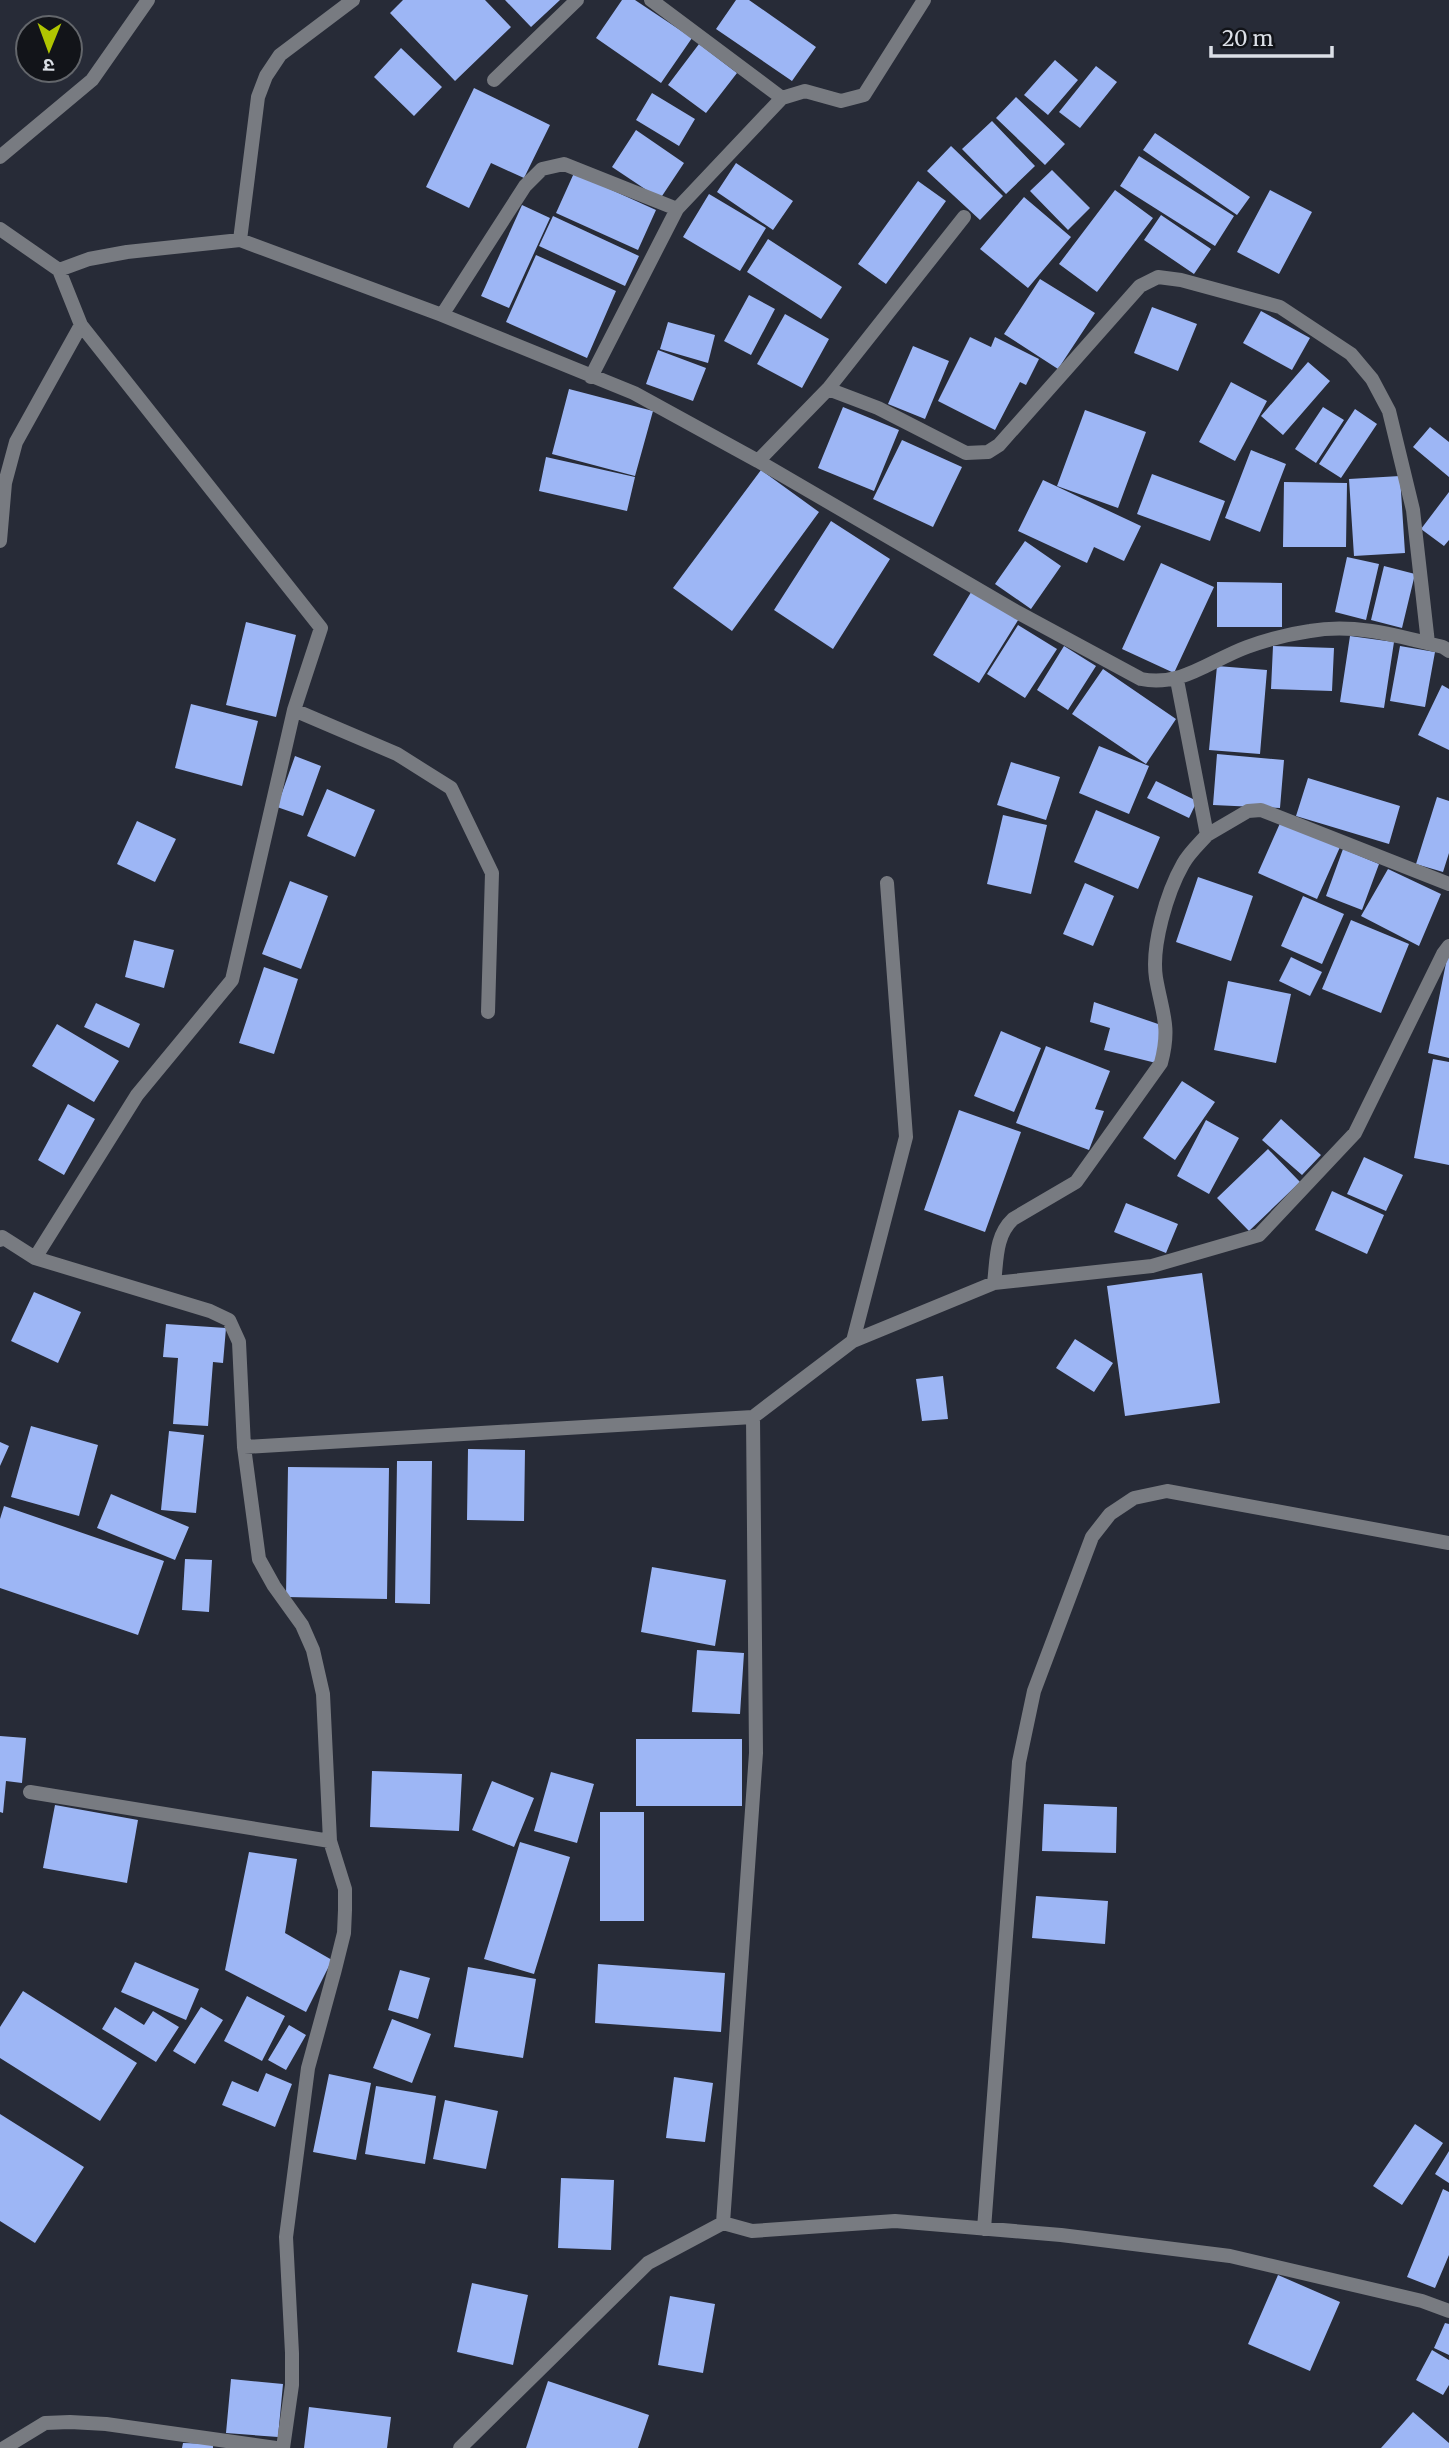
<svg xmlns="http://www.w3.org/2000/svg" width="1449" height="2448" font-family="Merriweather,'Noto Sans Devanagari',serif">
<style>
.building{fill:#9db6f5}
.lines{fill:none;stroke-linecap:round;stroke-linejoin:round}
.minor{stroke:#787b81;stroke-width:14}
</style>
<rect width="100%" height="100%" fill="#272b37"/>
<path class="building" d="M403,0H485L511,27L455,81L390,13Z
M505,0H560L531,27Z
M622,0H635L692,38L661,83L596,38Z
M736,0H749L816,47L792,81L716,29Z
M699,44L737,73L706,113L668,85Z
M401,48L442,87L414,116L374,77Z
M1055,60L1078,80L1048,115L1024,95Z
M1096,66L1117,82L1080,128L1059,112Z
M474,88L550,125L524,178L491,163L469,208L426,187Z
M652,93L695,119L679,146L636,120Z
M1016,97L1065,144L1045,165L996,118Z
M992,121L1035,166L1006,194L962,149Z
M636,130L684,163L660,199L612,167Z
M1155,133L1250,197L1237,215L1143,150Z
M951,146L1003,196L980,220L927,171Z
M1139,156L1234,216L1215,246L1120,186Z
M736,163L793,201L773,230L717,192Z
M1052,170L1090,208L1068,230L1030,191Z
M574,173L656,210L638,250L556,213Z
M918,181L946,201L886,284L858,264Z
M1115,190L1153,218L1097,292L1059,264Z
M1270,190L1312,212L1279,274L1237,252Z
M709,194L766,228L740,271L683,237Z
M1024,197L1071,237L1028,288L980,249Z
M522,205L550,218L509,308L481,296Z
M1161,215L1211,249L1194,274L1144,240Z
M553,216L639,256L625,286L539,246Z
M768,239L842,287L821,319L747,272Z
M536,255L616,291L587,358L506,322Z
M1040,279L1095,313L1058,369L1004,334Z
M749,295L775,309L751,355L724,341Z
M1152,307L1197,324L1178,371L1134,353Z
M1261,311L1310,338L1292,370L1243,343Z
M785,314L829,339L802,388L757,364Z
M668,322L715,335L708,363L660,349Z
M970,337L991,347L995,337L1039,359L1026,385L1020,382L995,430L938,401Z
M913,346L949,361L925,419L888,404Z
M658,350L706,368L693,401L646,384Z
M1308,362L1330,381L1283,435L1261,416Z
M1231,382L1267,401L1235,461L1199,442Z
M569,389L653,411L635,476L552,454Z
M843,407L899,430L874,491L818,468Z
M1323,407L1344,420L1316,463L1295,449Z
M1355,409L1377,424L1341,478L1319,464Z
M1085,410L1146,432L1118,508L1057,486Z
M1430,427L1449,442V477L1413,447Z
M902,440L962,467L933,527L873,499Z
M1251,450L1286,464L1260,532L1225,518Z
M546,457L635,477L627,511L539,491Z
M761,470L819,512L732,631L673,588Z
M1152,474L1225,501L1210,541L1137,514Z
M1400,476L1405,553L1354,556L1349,479Z
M1043,480L1141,526L1124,561L1094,547L1087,563L1018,531Z
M1284,482L1347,483L1346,547H1283Z
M1449,492V540L1444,546L1421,529Z
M831,521L890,559L833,649L774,610Z
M1025,541L1061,566L1031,609L995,584Z
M1347,557L1379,564L1366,620L1335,612Z
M1161,563L1214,587L1174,673L1122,649Z
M1384,566L1415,574L1402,628L1371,620Z
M1217,582L1282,583V627H1217Z
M973,589L1020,617L979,683L933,655Z
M246,622L296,635L276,717L226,705Z
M1018,625L1057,649L1025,698L987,674Z
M1350,636L1394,642L1384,708L1340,702Z
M1064,646L1096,666L1068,710L1037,690Z
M1273,646L1334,648L1332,691L1271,689Z
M1400,646L1435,652L1425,707L1390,701Z
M1217,666L1267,670L1260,754L1209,750Z
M1103,669L1176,719L1146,764L1072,714Z
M1442,685L1449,689V750L1418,735Z
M191,704L258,721L242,786L175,768Z
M1099,746L1149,766L1129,814L1079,793Z
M1217,754L1284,760L1280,808L1213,805Z
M295,756L321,766L303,816L277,807Z
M1011,762L1060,777L1046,820L997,805Z
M1308,778L1400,806L1389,844L1296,816Z
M1156,781L1197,801L1189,818L1147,798Z
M327,789L375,810L355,857L307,836Z
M1437,797L1449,801V853L1443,872L1416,864Z
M1096,810L1160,837L1138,889L1074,862Z
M1003,815L1047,825L1031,894L987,884Z
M137,821L176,839L155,882L117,864Z
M1281,821L1340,847L1317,899L1258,873Z
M1343,849L1379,864L1362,910L1326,896Z
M1388,869L1441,894L1419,946L1361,916Z
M1198,877L1253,896L1231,961L1176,942Z
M290,881L328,896L301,969L262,954Z
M1085,883L1114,896L1093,946L1063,934Z
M1303,896L1344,914L1322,964L1281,946Z
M1351,920L1409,944L1381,1013L1322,989Z
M134,940L174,950L164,988L125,977Z
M1448,953H1449V1058L1428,1053Z
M1291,957L1322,972L1310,996L1279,981Z
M264,967L298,979L274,1054L239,1043Z
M1228,981L1291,994L1276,1063L1214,1050Z
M1094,1002L1161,1025L1156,1063L1104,1050L1110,1028L1090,1022Z
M96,1003L140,1024L129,1048L84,1027Z
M57,1024L119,1061L94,1102L32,1066Z
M1001,1031L1041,1048L1014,1112L974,1096Z
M1046,1046L1110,1071L1095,1109L1104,1111L1089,1150L1016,1123Z
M1433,1059L1449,1062V1165L1414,1158Z
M1182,1081L1215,1102L1175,1160L1143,1138Z
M68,1104L95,1119L64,1175L38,1160Z
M959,1110L1021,1132L985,1232L924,1210Z
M1281,1119L1321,1155L1302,1175L1262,1140Z
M1206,1120L1239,1138L1209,1194L1177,1176Z
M1268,1149L1300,1182L1249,1231L1217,1198Z
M1364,1157L1403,1175L1386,1211L1347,1194Z
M1332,1191L1384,1215L1367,1254L1315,1230Z
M1126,1203L1178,1224L1166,1253L1114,1232Z
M1202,1273L1220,1403L1125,1416L1107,1286Z
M34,1292L81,1312L58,1363L11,1341Z
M166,1324L226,1328L223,1363L213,1362L208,1426L173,1424L178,1358L163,1357Z
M1075,1339L1113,1363L1094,1392L1056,1368Z
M943,1376L948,1419L922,1421L916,1379Z
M31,1426L98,1445L79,1516L11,1497Z
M169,1431L204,1435L196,1513L161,1510Z
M0,1442L9,1446L0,1466Z
M468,1449L525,1450L524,1521L467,1520Z
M397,1461H432L430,1604L395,1603Z
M288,1467L389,1468L387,1599L286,1597Z
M111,1494L189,1527L175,1560L97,1528Z
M4,1506L164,1561L138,1635L0,1588V1519Z
M185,1559L212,1560L209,1612L182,1610Z
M652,1567L726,1580L715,1646L641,1632Z
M697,1650L744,1653L740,1714L692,1712Z
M0,1736L26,1738L22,1783L6,1781L3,1813L0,1812Z
M636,1739H742V1806H636Z
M372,1771L462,1774L459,1831L370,1827Z
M551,1772L594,1784L577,1843L534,1831Z
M492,1781L534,1798L514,1847L472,1830Z
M1044,1804L1117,1807L1116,1853L1042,1851Z
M55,1805L138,1820L127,1883L43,1868Z
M600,1812H644V1921H600Z
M520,1842L570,1857L534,1974L484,1959Z
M249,1852L297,1859L285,1933L332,1960L306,2012L225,1970Z
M1036,1896L1108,1901L1105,1944L1032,1938Z
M135,1962L199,1989L186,2020L121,1992Z
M598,1964L725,1973L721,2032L595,2023Z
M468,1967L536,1979L523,2058L454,2047Z
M400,1970L430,1978L418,2019L388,2010Z
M23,1991L137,2063L100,2121L0,2058V2027Z
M247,1996L285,2016L262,2061L224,2041Z
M115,2007L144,2025L153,2011L179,2027L156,2062L102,2029Z
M201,2007L223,2020L195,2064L173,2051Z
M392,2019L431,2034L412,2083L373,2068Z
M289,2025L306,2035L286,2070L268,2060Z
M266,2073L292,2084L275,2127L222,2105L232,2081L258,2092Z
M329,2074L371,2083L356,2160L313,2152Z
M674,2077L713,2083L705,2142L666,2138Z
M376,2086L436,2096L425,2164L365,2154Z
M445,2100L498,2111L486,2169L433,2159Z
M0,2114L84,2167L35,2243L0,2221Z
M1415,2124L1443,2143L1402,2205L1373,2186Z
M1449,2151V2183L1435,2174Z
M561,2178L614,2180L611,2250L558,2248Z
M1443,2189L1449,2192V2255L1435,2288L1407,2277Z
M1278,2275L1340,2302L1310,2371L1248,2344Z
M472,2283L528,2295L513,2365L457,2352Z
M670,2296L715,2304L703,2373L658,2365Z
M1445,2323L1449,2324V2355L1434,2348Z
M1432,2350L1449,2360V2385L1443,2395L1416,2380Z
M231,2379L283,2384L278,2437L226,2433Z
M548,2381L649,2415L638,2448H526Z
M309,2407L391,2417L387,2448H304Z
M1413,2412L1449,2443V2448H1381Z
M183,2443L213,2444V2448H182Z"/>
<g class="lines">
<path class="minor" d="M651,0L782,98
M494,80L577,0
M0,157L92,80L148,0
M0,229L59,270L81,325L321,628L294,710L232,980L137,1095L35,1258L210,1311L229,1320L239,1342L244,1447L753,1417L756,1753L723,2223
M240,240L258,97L266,76L280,55L353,0
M59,270L89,259L127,252L240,240L442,315L634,393L758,461L1017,612L1141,679C1182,687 1209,661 1247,647C1266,640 1289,634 1310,631C1356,623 1398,636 1443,647L1449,651
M442,315L525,186L542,169L564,164L677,209
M591,377L677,209L782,98L805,91L841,101L864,95L924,0
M828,389L964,217
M758,461L828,389L878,408L966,453L988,452L999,445L1140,286L1158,277L1181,280L1280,307L1351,354L1372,379L1389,411L1413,510L1428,643
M0,541L5,483L16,442L81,325
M294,710L397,754L451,788L492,873L488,1012
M1207,835L1248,811L1261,810L1449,884
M0,1240L2,1237L35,1258
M994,1283C997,1260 995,1236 1013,1219L1076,1182L1161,1063C1171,1026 1162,1013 1156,978C1151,946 1167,892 1183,864C1189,853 1199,844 1207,835L1177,680
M853,1341L906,1137L887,883
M753,1417L853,1341L994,1283L1152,1266L1259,1235L1355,1133L1443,954L1449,946
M244,1447L259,1559L274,1586L302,1625L313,1650L323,1694L330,1841L345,1889V1910L344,1933L334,1973L308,2068L286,2237L292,2353V2385L283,2448
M30,1792L330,1841
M984,2229L1019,1762L1034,1691L1092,1537L1110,1514L1134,1498L1167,1491L1449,1543
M4,2448L45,2423L70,2422L106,2424L276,2448
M460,2448L648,2263L723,2223L752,2231L895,2221L1061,2235L1230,2256L1422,2301L1449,2311"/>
</g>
<g transform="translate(49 49) rotate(181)"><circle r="33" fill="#121419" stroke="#63666b" stroke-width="2"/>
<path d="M0-5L12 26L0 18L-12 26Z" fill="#b0c501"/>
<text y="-10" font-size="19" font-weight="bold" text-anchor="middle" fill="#dce0e7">उ</text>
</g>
<path d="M1211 46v10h121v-10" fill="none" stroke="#dce0e7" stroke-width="3.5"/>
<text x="1222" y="46" font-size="21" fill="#dce0e7" stroke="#121419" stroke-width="5" paint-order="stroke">20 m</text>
</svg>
